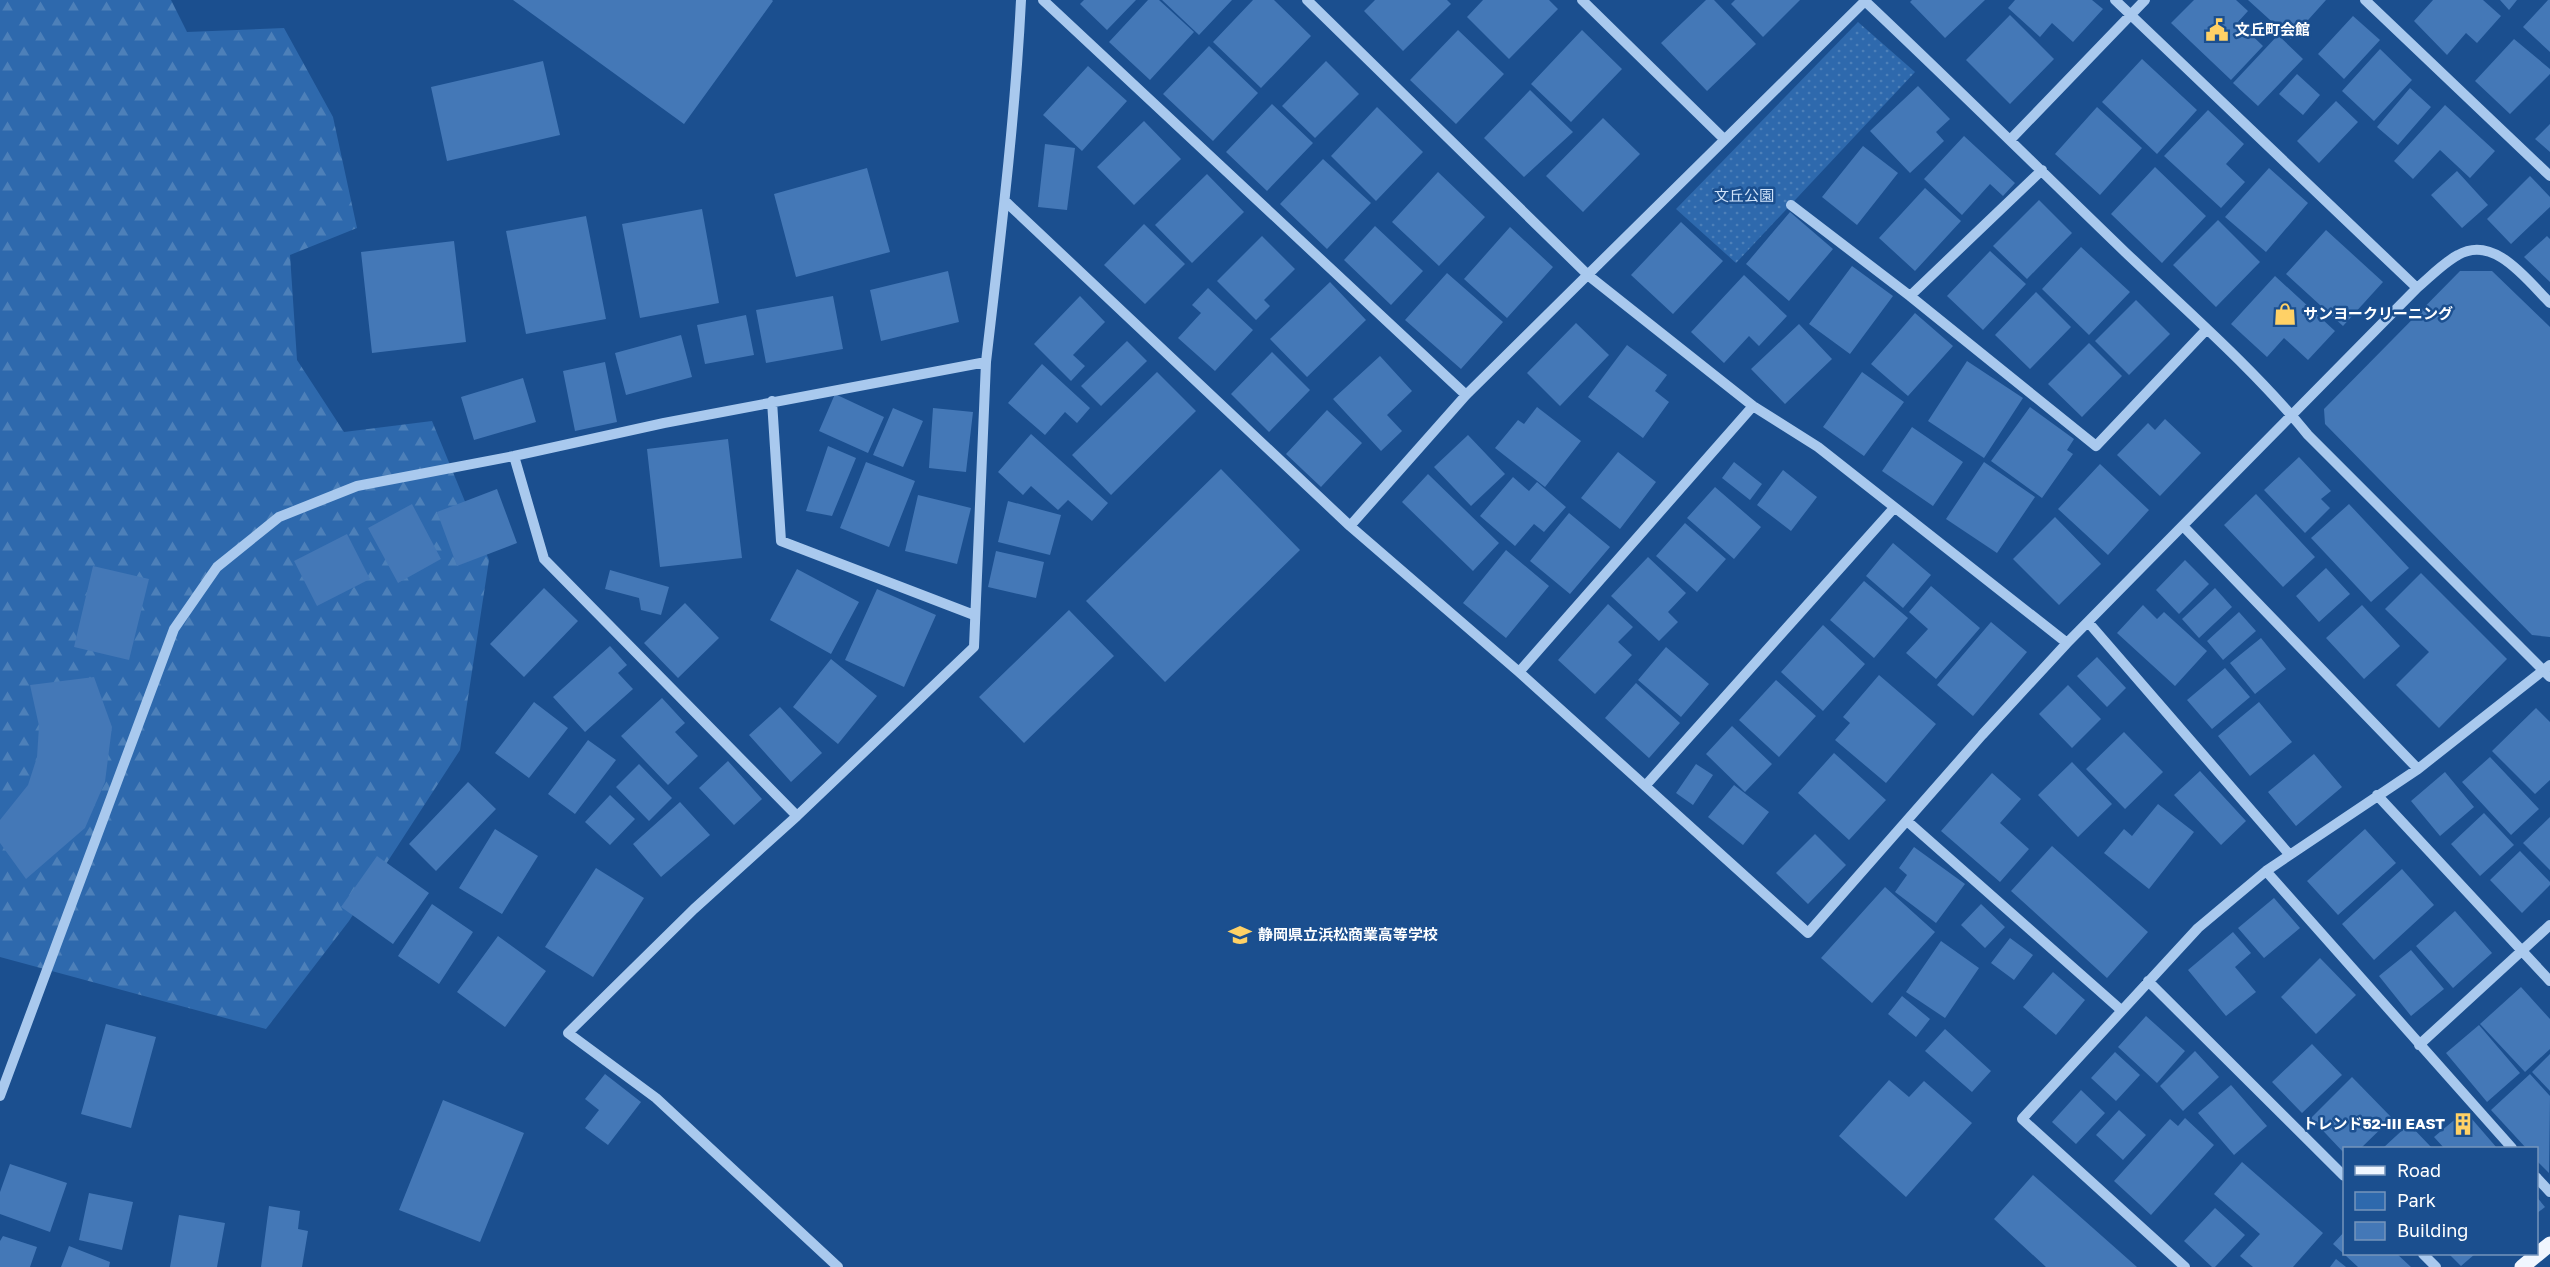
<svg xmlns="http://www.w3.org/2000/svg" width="2550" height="1267" font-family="'Golos Text','Noto Sans JP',sans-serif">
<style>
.green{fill:url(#green-dots)}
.forest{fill:url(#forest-firs)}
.building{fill:#4478b7}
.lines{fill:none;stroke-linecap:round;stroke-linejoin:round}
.minor{stroke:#a9c9ee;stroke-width:10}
.major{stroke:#f0f6ff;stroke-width:15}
.labels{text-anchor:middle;stroke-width:5;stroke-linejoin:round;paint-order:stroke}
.poi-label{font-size:15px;font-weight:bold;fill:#fff;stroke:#1b4f8f;text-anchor:start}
.park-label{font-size:15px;fill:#cfe3fa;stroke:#1b4f8f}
</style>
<defs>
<pattern id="green-dots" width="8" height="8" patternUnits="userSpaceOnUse" patternTransform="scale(1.5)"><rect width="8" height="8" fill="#2e69ad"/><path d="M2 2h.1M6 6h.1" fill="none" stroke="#4d80b9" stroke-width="1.8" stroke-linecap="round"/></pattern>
<pattern id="forest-firs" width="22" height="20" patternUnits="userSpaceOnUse" patternTransform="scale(1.5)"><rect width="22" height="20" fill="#2e69ad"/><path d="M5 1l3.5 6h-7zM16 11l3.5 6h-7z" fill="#4d80b9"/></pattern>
</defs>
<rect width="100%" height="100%" fill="#1b4f8f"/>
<path class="green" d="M1858,22L1915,72L1736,263L1676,209Z"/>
<path class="forest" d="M0,0H171L187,32L284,28L333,117L357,228L290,255L297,360L344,432L432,421L489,560L460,750L349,921L266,1029L0,957Z"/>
<path class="building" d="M513,0H772L773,1L684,124Z
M1084,0H1136L1107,30L1080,4Z
M1148,0H1159L1194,32L1150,80L1109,42Z
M1162,0H1232L1199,35Z
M1253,0H1274L1311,36L1261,88L1213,42Z
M1375,0H1447L1451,4L1403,51L1364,11Z
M1483,0H1549L1558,9L1509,59L1467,17Z
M1706,0H1714L1756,44L1707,91L1661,43Z
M1735,0H1800L1763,37L1731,4Z
M1912,0H1985L1945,38L1910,2Z
M2015,0H2092L2103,9L2073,42L2052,23L2040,37L2008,8Z
M2194,0H2236L2248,11L2238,22L2263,46L2231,80L2171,23Z
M2248,0H2326L2291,39Z
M2433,0H2483L2501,16L2477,43L2466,33L2447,55L2414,21Z
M2500,0H2517L2509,10Z
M2548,0H2550V52L2523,27Z
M2010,15L2054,59L2010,104L1966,60Z
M2353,16L2380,40L2344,79L2318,54Z
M1458,30L1504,74L1456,124L1410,80Z
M1582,30L1622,69L1571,122L1531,84Z
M2278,35L2303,59L2258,106L2233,83Z
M2514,39L2550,69V74L2510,114L2475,81Z
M1209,46L1258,93L1213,141L1163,94Z
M2380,49L2412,80L2374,121L2342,91Z
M2142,59L2197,110L2157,154L2102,102Z
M543,61L560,135L447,161L431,87Z
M1326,61L1359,94L1315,138L1282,106Z
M1088,66L1127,101L1082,151L1043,115Z
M2297,74L2320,95L2303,115L2279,94Z
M1918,86L1950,119L1936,132L1944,141L1910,173L1870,131Z
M2410,88L2431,107L2398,145L2377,127Z
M1530,90L1573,132L1524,177L1484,138Z
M2336,101L2358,122L2319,163L2297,141Z
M1272,104L1313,143L1267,191L1226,152Z
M2445,105L2495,151L2470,178L2440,150L2413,179L2394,161Z
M1377,107L1423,152L1376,201L1331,156Z
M2097,107L2142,148L2100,195L2055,154Z
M2208,110L2244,144L2226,164L2245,182L2221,208L2164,156Z
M1603,118L1640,154L1583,212L1546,176Z
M1144,121L1181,159L1134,205L1097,167Z
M2550,124V152L2535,139Z
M1964,136L2015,183L2003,196L1990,184L1962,215L1924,179Z
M1045,144L1075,148L1067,210L1038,207Z
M1863,146L1898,173L1857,225L1822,197Z
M1323,159L1371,203L1327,249L1280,204Z
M2155,167L2206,216L2162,263L2111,214Z
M867,168L890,252L796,277L774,194Z
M2269,168L2308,203L2266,252L2225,217Z
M2457,171L2488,205L2462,228L2431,195Z
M1438,172L1485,217L1439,266L1392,222Z
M1207,174L1244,212L1192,263L1155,225Z
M2530,176L2550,197V207L2511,244L2487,219Z
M1925,188L1961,221L1915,271L1879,238Z
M2039,200L2072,233L2027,279L1993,246Z
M702,209L719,303L640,318L622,224Z
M1790,212L1833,249L1789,301L1746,264Z
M586,216L606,319L526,334L506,231Z
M2218,220L2260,262L2216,307L2173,265Z
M1681,222L1723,261L1673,314L1631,275Z
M1144,224L1185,264L1145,304L1104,265Z
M1375,226L1423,271L1391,305L1344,260Z
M1510,227L1553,267L1507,318L1464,279Z
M2326,230L2383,282L2343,326L2286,274Z
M1262,236L1295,269L1264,300L1270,306L1256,320L1217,281Z
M2547,236L2550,239V282L2524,257Z
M454,241L466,342L372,353L361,252Z
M2081,247L2130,292L2089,335L2042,289Z
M1990,251L2026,284L1983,330L1947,296Z
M1852,266L1893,296L1850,354L1809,324Z
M948,271L959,322L881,341L870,290Z
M2460,271H2492L2550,327V637L2532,635L2325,424L2324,409Z
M1447,273L1503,322L1461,369L1405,320Z
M1744,275L1787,316L1759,346L1749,336L1724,363L1691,332Z
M2275,276L2335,331L2308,360L2284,338L2267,357L2231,324Z
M1330,282L1366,320L1307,377L1270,339Z
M1208,288L1253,330L1215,371L1178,338L1201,313L1192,305Z
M2036,292L2071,327L2030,369L1995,335Z
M833,296L843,349L766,363L756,310Z
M1080,296L1105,322L1073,355L1085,366L1071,381L1034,344Z
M2136,300L2170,334L2129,375L2095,341Z
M1915,313L1953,346L1908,396L1871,364Z
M746,315L754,355L705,364L697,325Z
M1576,323L1609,355L1560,406L1527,373Z
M1799,324L1832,359L1785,404L1751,369Z
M681,335L692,377L626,395L615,353Z
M1127,341L1147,361L1101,406L1081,386Z
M2089,343L2122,376L2082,417L2048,384Z
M1627,345L1667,375L1655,391L1669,402L1643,438L1588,397Z
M1272,352L1310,390L1269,432L1231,394Z
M1380,356L1412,391L1387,415L1402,431L1381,451L1333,399Z
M1967,361L2023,398L1984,458L1928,421Z
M605,362L617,422L575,431L563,371Z
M1042,364L1090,408L1077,423L1065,412L1045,435L1008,403Z
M1157,372L1196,411L1111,495L1072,455Z
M1862,372L1904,402L1864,456L1823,427Z
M523,378L536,422L474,440L461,397Z
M835,394L884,417L868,453L819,431Z
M1537,407L1581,441L1545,487L1495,448L1518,420L1524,424Z
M2030,407L2074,439L2067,450L2073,454L2042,498L1991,461Z
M893,408L923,421L903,467L873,455Z
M933,408L973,412L966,472L929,468Z
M1327,410L1362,443L1321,487L1286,454Z
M2165,419L2201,453L2160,496L2117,455L2148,423L2155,430Z
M1912,427L1963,462L1933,506L1882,471Z
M1031,434L1108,503L1092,521L1068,500L1058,510L1031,486L1023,495L998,472Z
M1468,435L1505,474L1471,506L1434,467Z
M728,439L742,558L660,567L647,449Z
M828,446L856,458L832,516L806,511Z
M1618,452L1656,482L1620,529L1581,498Z
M2299,457L2331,491L2321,499L2330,508L2305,533L2264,490Z
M866,462L915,481L889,547L840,528Z
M1734,462L1762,484L1750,500L1722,478Z
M1984,462L2035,497L1997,553L1946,519Z
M2100,464L2149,510L2108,555L2058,509Z
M1221,469L1300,550L1165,682L1086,601Z
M1783,470L1817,497L1791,531L1757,505Z
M1428,474L1499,543L1473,571L1402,502Z
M1513,477L1529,491L1537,482L1566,507L1544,532L1534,524L1515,546L1480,516Z
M1715,487L1761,527L1734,559L1687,518Z
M497,489L517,543L457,566L437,512Z
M2256,494L2315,557L2283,587L2224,525Z
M918,495L971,508L957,564L905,551Z
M1008,501L1061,515L1050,555L998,542Z
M412,504L441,559L398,583L368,528Z
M2349,504L2409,568L2371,602L2311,538Z
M1569,513L1610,547L1570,594L1530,561Z
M2055,517L2101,564L2059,605L2013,559Z
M1685,523L1726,559L1697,592L1656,556Z
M347,534L370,579L317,606L294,561Z
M1893,543L1931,575L1903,608L1866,576Z
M1506,550L1549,586L1506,638L1463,603Z
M996,551L1044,562L1036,598L988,587Z
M1648,557L1686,593L1668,612L1678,622L1659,641L1611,596Z
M2185,560L2209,584L2179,614L2156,590Z
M93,566L149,579L129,660L74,647Z
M2326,568L2350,594L2319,622L2296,596Z
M797,569L859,602L831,654L770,620Z
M610,570L669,587L661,615L641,610L639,598L605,589Z
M2421,573L2507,659L2439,728L2396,685L2429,652L2385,609Z
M1864,581L1908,618L1874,658L1830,620Z
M1931,586L1980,628L1936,679L1906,653L1928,629L1909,612Z
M544,588L578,621L524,677L490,644Z
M2215,588L2232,607L2199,638L2182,619Z
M877,589L936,615L904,687L845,660Z
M685,603L719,638L678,678L644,643Z
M1608,604L1633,627L1618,642L1632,655L1595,694L1558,660Z
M2143,605L2157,619L2164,612L2207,651L2175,686L2117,633Z
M2362,605L2400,646L2364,679L2326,638Z
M1069,610L1114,656L1024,743L979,697Z
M2239,612L2256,631L2223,660L2207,641Z
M1991,622L2027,652L1973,716L1937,685Z
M1823,625L1865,664L1823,711L1781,672Z
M2261,638L2286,669L2255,694L2230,663Z
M610,646L627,665L618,673L633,689L585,732L553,697Z
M1666,647L1709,684L1681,717L1638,680Z
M2097,657L2126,688L2107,707L2077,676Z
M831,659L877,696L838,744L793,707Z
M2225,668L2250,697L2212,729L2187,700Z
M1879,675L1936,724L1886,783L1835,740L1850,723L1843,717Z
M94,677L112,727L105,782L85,828L26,879L0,843V820L28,785L37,757L39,726L30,685Z
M1776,680L1816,716L1779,757L1739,720Z
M1636,683L1680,723L1649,758L1605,718Z
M2068,685L2101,719L2072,748L2039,714Z
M662,698L685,723L675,732L698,756L668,785L621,736Z
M534,702L568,728L529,778L495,753Z
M2259,702L2292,742L2250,776L2218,736Z
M780,707L822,753L791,782L749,735Z
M2536,708L2550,722V780L2535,794L2492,751Z
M1732,726L1772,764L1745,792L1706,754Z
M2124,732L2163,772L2125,809L2086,769Z
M588,740L616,760L575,814L548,794Z
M1834,753L1886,800L1849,840L1798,793Z
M2314,754L2342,787L2296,826L2268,792Z
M2490,757L2539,809L2511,835L2462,782Z
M728,761L762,799L734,825L699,788Z
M2072,762L2112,804L2078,837L2038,795Z
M639,764L672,798L649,821L616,787Z
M1696,764L1713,775L1693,805L1676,793Z
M2200,771L2246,821L2221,845L2174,795Z
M2445,772L2474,807L2440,836L2411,801Z
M1992,773L2021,799L2000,823L2029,849L2000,882L1941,831Z
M468,782L496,809L436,871L409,844Z
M1734,785L1769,812L1743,845L1708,817Z
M610,795L635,819L610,845L585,822Z
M680,802L710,835L661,877L633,844Z
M2158,804L2194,832L2149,889L2104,853L2124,829L2132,836Z
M2484,813L2514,845L2480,876L2451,844Z
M2550,817V870L2523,843Z
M495,829L538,856L502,914L459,888Z
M2365,829L2396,863L2338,915L2307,881Z
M1815,834L1846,865L1808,904L1776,873Z
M2052,846L2148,932L2107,978L2011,891Z
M1914,847L1965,884L1936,923L1895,892L1907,875L1899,868Z
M2520,851L2550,882V885L2522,913L2490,880Z
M377,856L429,893L393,944L341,907Z
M596,868L644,898L593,977L545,947Z
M2402,869L2434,905L2374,960L2342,924Z
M1885,887L1935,932L1872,1003L1821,958Z
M2274,898L2300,928L2264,958L2238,928Z
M432,904L473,932L439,984L398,956Z
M1981,904L2005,927L1985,948L1961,925Z
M2455,911L2492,953L2453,988L2416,946Z
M2233,932L2251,953L2235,967L2256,992L2226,1016L2188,970Z
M498,936L546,971L505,1027L457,992Z
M2010,938L2033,955L2014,980L1991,963Z
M1941,941L1979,968L1945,1018L1906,992Z
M2411,950L2444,989L2411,1016L2379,976Z
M2320,958L2356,995L2316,1034L2281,997Z
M2053,972L2085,1000L2056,1035L2023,1007Z
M2521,987L2550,1019V1049L2525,1072L2480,1024Z
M1902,996L1930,1019L1916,1037L1888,1014Z
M2146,1016L2185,1051L2157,1083L2118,1047Z
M106,1024L156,1037L131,1128L81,1114Z
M2479,1025L2520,1073L2487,1102L2446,1053Z
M1945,1029L1991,1071L1972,1092L1925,1051Z
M2312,1044L2342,1075L2302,1113L2272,1082Z
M2195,1051L2219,1077L2183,1111L2160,1086Z
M2115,1052L2140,1075L2116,1101L2091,1078Z
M2550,1054V1091L2532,1072Z
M605,1074L641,1102L608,1145L585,1128L599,1110L585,1099Z
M2530,1074L2550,1096L2549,1173L2536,1160V1148H2526L2491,1110Z
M2352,1077L2392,1118L2361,1148H2344V1153L2311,1118Z
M1889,1080L1909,1097L1924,1081L1972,1123L1906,1197L1839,1136Z
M2231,1085L2267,1126L2234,1155L2198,1113Z
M2081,1090L2105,1113L2076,1144L2052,1122Z
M443,1100L524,1133L480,1242L399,1210Z
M2119,1110L2146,1135L2123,1160L2096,1135Z
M2465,1111L2497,1148H2444L2434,1137Z
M2185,1118L2214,1145L2151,1215L2114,1181L2170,1119L2178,1126Z
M2409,1124L2432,1148H2383Z
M2242,1162L2323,1233L2293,1267H2253L2240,1256L2260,1234L2214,1194Z
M10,1164L67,1183L50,1232L0,1214V1192Z
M2033,1175L2137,1267H2046L1994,1219Z
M89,1193L133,1202L122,1250L79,1240Z
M2536,1196L2545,1207L2536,1214Z
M269,1206L300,1211L298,1229L308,1231L302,1267H261Z
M2215,1208L2245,1235L2215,1267H2212L2184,1241Z
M179,1215L225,1223L217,1267H170Z
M2344,1232V1254H2397L2411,1267H2358L2333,1244Z
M3,1236L37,1247L30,1267H0V1241Z
M69,1246L110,1262L109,1267H61Z
M2449,1254H2475L2461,1266Z
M2336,1259L2346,1267H2330Z"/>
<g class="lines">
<path class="minor" d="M1043,0L1466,395
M1307,0L1589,276L1753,406L1818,447L2067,643
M1582,0L1724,139
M1864,0C1952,83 2038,168 2125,252C2186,310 2255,370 2308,435L2550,677
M2115,0L2417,288
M2365,0L2550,176
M2011,139L2145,0
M2042,170L1910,296L2096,446L2206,330
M1005,201L1350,526L1519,672L1808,933L1982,735L2067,643L2417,288C2430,277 2443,263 2458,255C2494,234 2527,280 2550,303
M1791,205L1910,296
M772,401L781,541L974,615
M514,456L544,559L797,816L694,909L568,1033L656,1098L838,1267
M1350,526L1466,395L1865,1
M2184,527L2418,769
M2088,622L2289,854
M1519,672L1753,406
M1646,785L1894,508
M2377,795L2550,981
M797,816L974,647L986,362
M1907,821L2121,1010
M2266,871L2512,1148
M2148,981L2344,1176
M2419,1045L2550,925
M0,1096L174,629L217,567L279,517L357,486L514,456L664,423L986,362C1000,241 1015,121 1021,0
M2536,1177L2550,1192
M2423,1254L2436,1267
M2185,1267L2022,1119L2198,928L2266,871L2418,769L2550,665"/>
<path class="major" d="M2522,1267L2550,1244"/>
</g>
<defs>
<g id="civic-bare" transform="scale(1.8)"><path d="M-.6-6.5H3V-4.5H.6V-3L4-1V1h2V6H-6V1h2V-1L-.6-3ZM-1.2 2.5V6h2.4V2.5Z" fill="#ffd166" stroke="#1b4f8f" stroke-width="2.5" paint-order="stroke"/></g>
<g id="shop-bare" transform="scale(1.8)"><path d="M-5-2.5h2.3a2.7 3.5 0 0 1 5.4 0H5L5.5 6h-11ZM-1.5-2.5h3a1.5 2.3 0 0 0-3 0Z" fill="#ffd166" stroke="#1b4f8f" stroke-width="2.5" paint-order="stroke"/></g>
<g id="school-bare" transform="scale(1.8)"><path d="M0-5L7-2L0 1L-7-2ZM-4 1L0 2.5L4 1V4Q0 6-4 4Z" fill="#ffd166" stroke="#1b4f8f" stroke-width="2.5" paint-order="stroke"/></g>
<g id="building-bare" transform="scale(1.8)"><path d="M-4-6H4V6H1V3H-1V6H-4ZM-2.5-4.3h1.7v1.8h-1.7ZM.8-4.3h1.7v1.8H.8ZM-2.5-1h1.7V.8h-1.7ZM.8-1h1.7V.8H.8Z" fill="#ffd166" stroke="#1b4f8f" stroke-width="2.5" paint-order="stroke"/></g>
</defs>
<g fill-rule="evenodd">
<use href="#civic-bare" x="2217" y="30"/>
<use href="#shop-bare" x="2285" y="314"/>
<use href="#school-bare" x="1240" y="935"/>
<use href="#building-bare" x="2463" y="1124"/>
</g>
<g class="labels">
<g class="poi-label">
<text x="2235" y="35">文丘町会館</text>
<text x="2303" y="319">サンヨークリーニング</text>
<text x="1258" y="940">静岡県立浜松商業高等学校</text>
<text x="2445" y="1129" text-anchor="end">トレンド52-III EAST</text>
</g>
<g class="park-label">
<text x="1744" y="201">文丘公園</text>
</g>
</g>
<rect x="2343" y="1147" width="195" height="108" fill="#1b4f8f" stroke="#7695bc" stroke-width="1.5"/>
<rect x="2355" y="1166" width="30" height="9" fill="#f0f6ff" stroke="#7695bc" stroke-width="1.5"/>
<text x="2397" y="1177" font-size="18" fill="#ffffff">Road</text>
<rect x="2355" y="1192" width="30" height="18" fill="#2e69ad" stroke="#7695bc" stroke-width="1.5"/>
<text x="2397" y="1207" font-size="18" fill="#ffffff">Park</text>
<rect x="2355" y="1222" width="30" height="18" fill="#4478b7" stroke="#7695bc" stroke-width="1.5"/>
<text x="2397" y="1237" font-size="18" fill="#ffffff">Building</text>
</svg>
